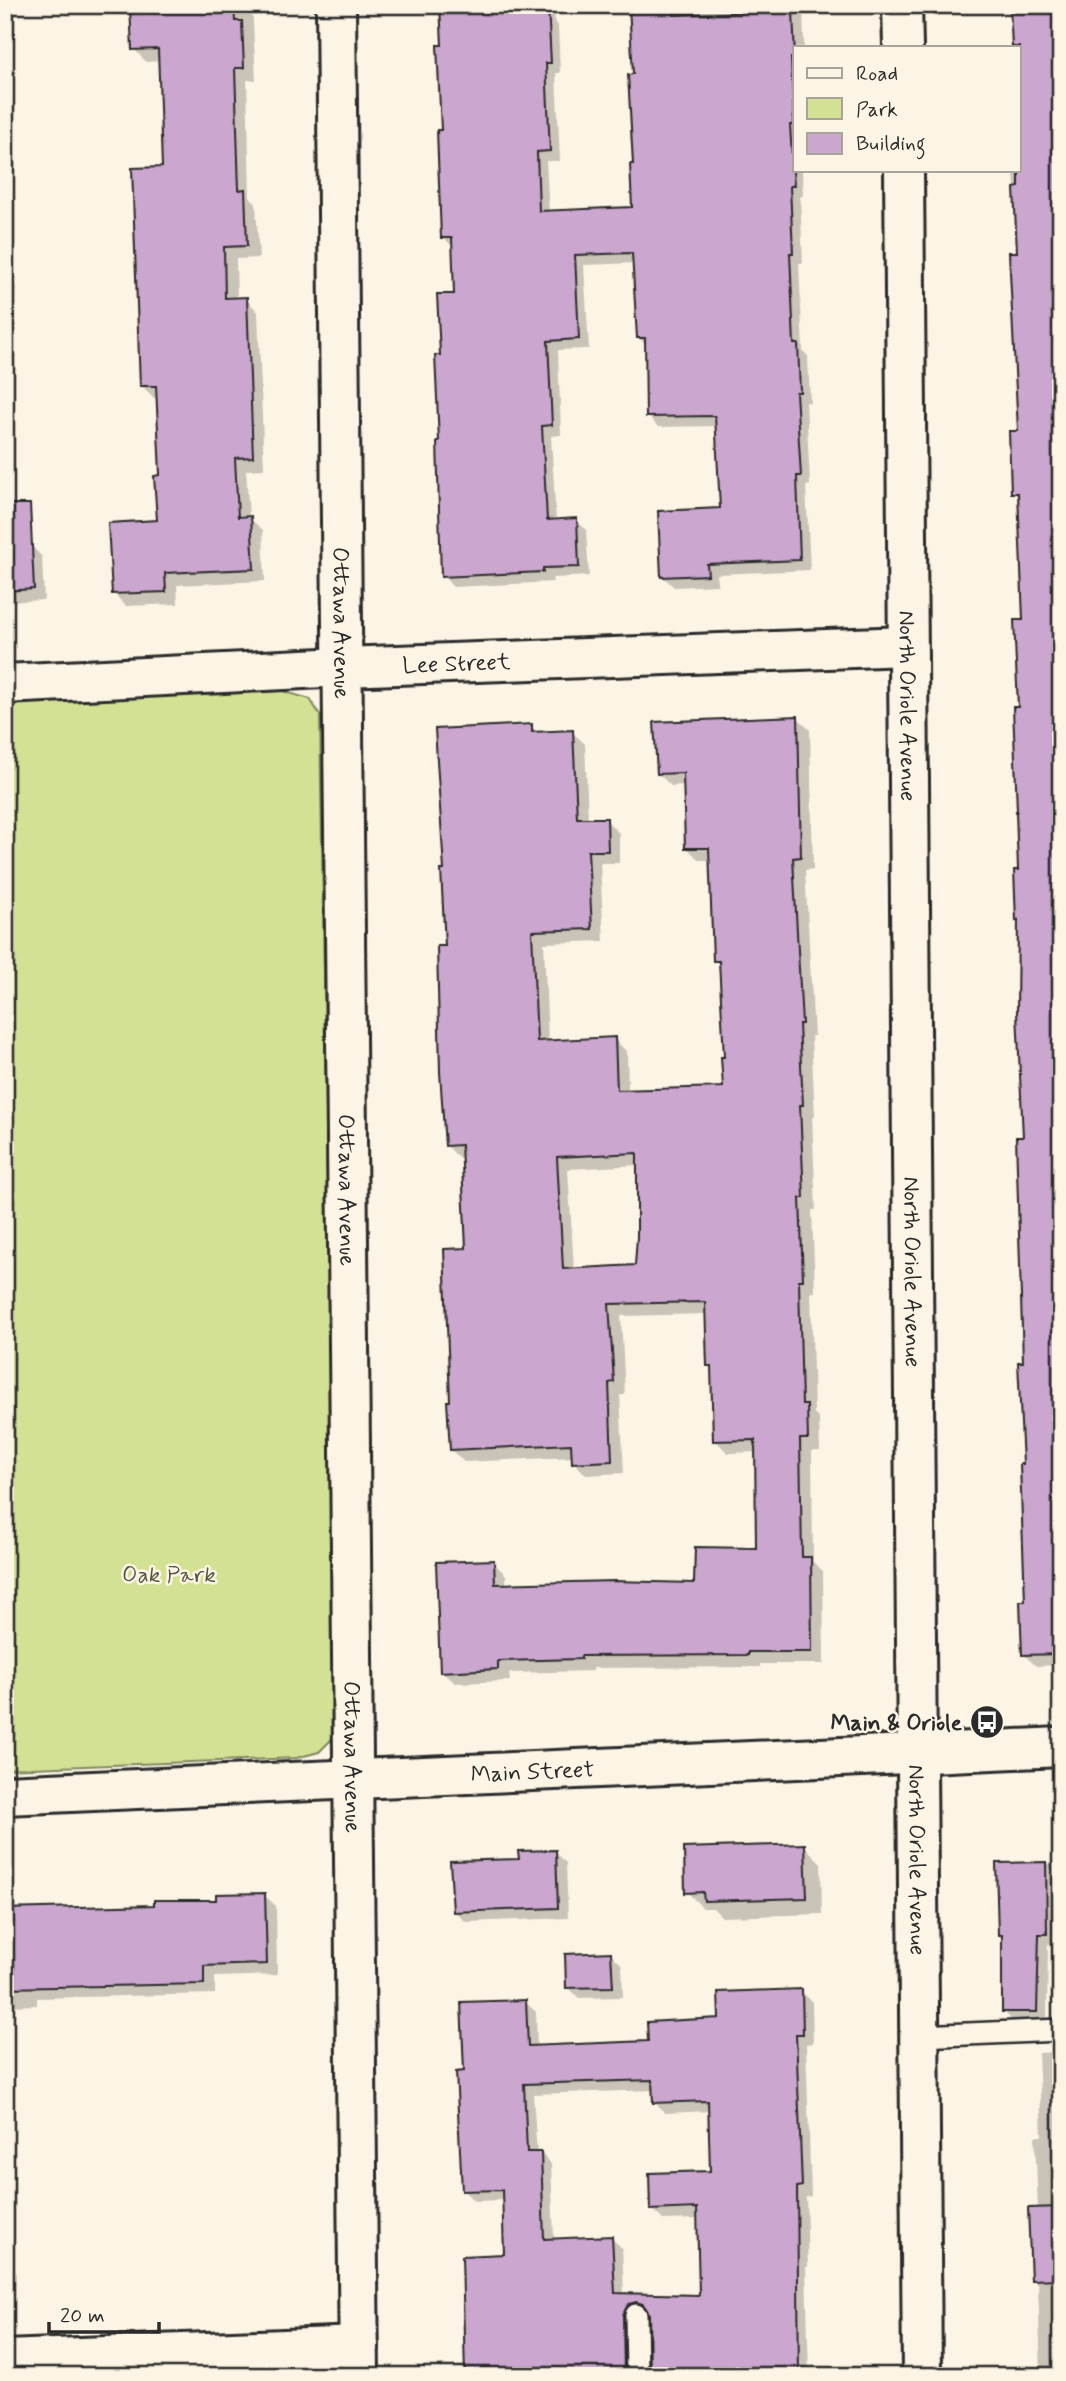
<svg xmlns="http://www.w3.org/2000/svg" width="1066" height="2381" font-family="Mynerve,sans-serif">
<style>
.green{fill:#d3e194;stroke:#7f8660;stroke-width:2}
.shadow{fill:#0003;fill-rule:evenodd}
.building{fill:#cba6cf;stroke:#2b2b2b;stroke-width:2;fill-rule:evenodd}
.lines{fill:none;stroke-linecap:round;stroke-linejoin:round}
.lane-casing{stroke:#2b2b2b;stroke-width:26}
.street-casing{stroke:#2b2b2b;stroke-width:44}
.secondary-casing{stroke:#2b2b2b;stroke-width:44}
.lane{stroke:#fcf5e5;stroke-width:21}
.street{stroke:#fcf5e5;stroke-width:38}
.secondary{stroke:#fcf5e5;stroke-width:38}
.labels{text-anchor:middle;stroke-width:5;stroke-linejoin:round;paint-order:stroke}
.street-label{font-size:23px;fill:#2b2b2b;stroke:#fcf5e5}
.park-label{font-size:23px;fill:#555845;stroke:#fcf5e5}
.poi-label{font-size:23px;font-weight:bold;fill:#2b2b2b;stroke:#fcf5e5;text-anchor:end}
</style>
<rect width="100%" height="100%" fill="#fcf5e5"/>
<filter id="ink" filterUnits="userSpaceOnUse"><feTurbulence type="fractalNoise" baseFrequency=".0143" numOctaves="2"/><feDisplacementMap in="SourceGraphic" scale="14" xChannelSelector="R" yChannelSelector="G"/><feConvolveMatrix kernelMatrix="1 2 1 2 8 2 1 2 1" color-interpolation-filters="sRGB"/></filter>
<g filter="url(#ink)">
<path class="green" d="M279,690L310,699L320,715L335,1707L333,1738L319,1752L296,1758L5,1769V704Z"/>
<path class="shadow" d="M132,5H252L256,80H247L250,197L256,204L259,258L236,259L237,299H246L258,312L264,469L246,470L249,518L263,530L265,581L177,585L178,604L126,606L114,594L159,522L162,477L159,398H154L142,386L164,168L160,61L146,62L134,49Z
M442,5H554L555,22L558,26L560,73H556L560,161H546L549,213L634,209L635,76L631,5H803L804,47H795V170H802L803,196H800L803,263H799L803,351L808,356L810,402H806L810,485L806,486L810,570L717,574L718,585L674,587L663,577L721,510L718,426L658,427L648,416L647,346L639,338L635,263L584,265L589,349L558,350L561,435L551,436L556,521L576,520L586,530L589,576L552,578L553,582L453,587L443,576L442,356L455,296L454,248L443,237Z
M1017,5H1061V1665L1036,1666L1024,1655L1026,1602L1025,1139L1020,872V708L1025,622L1020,499L1013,492L1020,432L1019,254L1014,170H1019V47H1014L1012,9H1017Z
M5,495L8,546L31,545L42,557L44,600L5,602Z
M797,717L810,730L813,869L805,870L814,1036H811L815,1117H812L816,1210H812L815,1292H811L814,1414L819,1419L820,1451H812L813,1562L823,1571L824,1664H760V1667L593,1668V1671L509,1673L510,1681L455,1683L442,1671L493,1562L506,1575V1586L696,1585L758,1550L757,1452L728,1453L715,1440L713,1370L708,1365L707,1314L621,1316L625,1395H620L624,1473L586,1475L574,1462V1457L464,1462L451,1450L452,1403L467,1250L463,1158H459L446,1145L447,947L531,726L539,733L572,732L585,744L588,820H606L619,833V863H600L604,941L544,943L548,1042L614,1039L627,1052L628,1091L725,1088L726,1059L721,966L715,961L711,860H699L687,848L685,785L671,786L658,773ZM639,1165L637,1267L574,1270L568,1169Z
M804,1846L821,1863L822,1914L722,1917L713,1908H703L687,1892Z
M555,1852L566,1863L568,1918L466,1922L454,1911L521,1860Z
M1061,1863V1937H1057V1943L1048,1944L1047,2022H1014L1003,2011L1004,1938L1000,1934L998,1865Z
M264,1895L276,1906L277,1975L215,1977V1994L37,1998V2005L5,2006V1908L24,1907L27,1911L155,1907Z
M611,1954L622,1965L623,1997L579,1998L568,1987Z
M801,1991L812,2002L813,2043L806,2044L811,2196L806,2197L808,2267H806L809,2376H652L651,2314L648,2312L639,2314L634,2376H466L506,2256L504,2200L474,2201L463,2190L466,2073L525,2002L536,2012L537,2048L649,2042ZM654,2090V2102L665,2113L710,2111L712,2173L652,2209L663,2220L699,2219L701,2297L624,2295L622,2248L611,2238L554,2240L551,2164L541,2153L537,2154L533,2094Z
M1061,2052V2376H1041L1038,2285L1033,2279L1038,2210L1035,2136H1042L1038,2053Z"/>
<path class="building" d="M130,5H234L235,21H242L244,68H235L239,190L245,189L247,246L224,247L225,298L247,297L253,457L235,458L238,517L251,516L254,569L165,573L166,592L112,594L108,523L157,520L154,476L160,475L156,386H140L132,168L162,167L158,49L132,50Z
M440,5H548L551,63H546L550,151L537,152L539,211L632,207L630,164H633L628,75L633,74L629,6L673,5L674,15L793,10L795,58H791L794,125H790L794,186H790L793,253H790L794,344H798L800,392H796L801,476H797L800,560L707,564L708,575L661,577L658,511L720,508L715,416L646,417L645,338H637L632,253L575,255L579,339L548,341L552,425L542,426L547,520L577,518L579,567L543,568V572L441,577L437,441H439L435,355H440L437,294H454L452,238H441L437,130H441L437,45H442Z
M1061,5V1654L1022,1655L1020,1601H1025L1020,1464H1023L1018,1362H1023L1016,1137H1023L1017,1013L1018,920L1016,921L1014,870H1018L1016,811H1017L1013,707H1018L1014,620H1023L1018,493H1011L1009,431H1018L1009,252H1017L1014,188L1019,187V47H1012L1010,7Z
M5,504H30L34,589L5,591Z
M798,716L801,857L793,858L802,1024H799L803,1105H800L804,1198H800L803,1280H799L802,1405H807L808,1439H800L802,1557H811L812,1652H748V1655L581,1656V1659L498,1661V1669L440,1672L436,1562L494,1560L495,1584L614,1581L694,1583L695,1547L756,1548L755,1440L713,1441L711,1366H707L705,1302L609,1304L614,1382L609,1383L612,1461L572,1463L571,1444L450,1450L447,1401H450L444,1249L466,1248L461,1145L445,1146L440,1072L437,946H445L441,870H444L435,729L532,724V732L573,730L577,818H607L608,851H588L592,929L532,931L537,1041L615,1037L617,1090L723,1087L721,1057H724L719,961H713L709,848H685L683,773L657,774L654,722ZM637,1153V1237L635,1265L563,1269L557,1157Z
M805,1844L807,1898L704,1901L703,1892L685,1893L684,1848Z
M556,1850L558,1908L453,1912L450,1861L519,1859L518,1851Z
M1046,1862L1047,1934H1039L1037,2012H1002V1935H998L996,1863Z
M265,1893L267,1964L204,1966V1984L5,1988V1909L154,1905V1900H216V1894Z
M611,1952L613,1987L566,1988L565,1954Z
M802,1989L803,2034H796L802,2186L797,2187L799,2376H650L649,2314L643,2304L636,2302L629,2304L623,2315L624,2376H465L462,2256L504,2254L502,2190L462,2191L456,2072L464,2071L461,2002L526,2000L528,2046L648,2041L647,2022L719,2018L718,1992ZM652,2080L653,2103L708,2101L710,2171L649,2173L650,2210L697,2208L699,2295L615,2293L612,2236L544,2239L541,2152H527L524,2084Z
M1061,2207V2279L1031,2280L1028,2208Z"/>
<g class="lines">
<g class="lane-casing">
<path id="lane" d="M919,2036L1061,2030
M636,2315L637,2376"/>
</g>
<g class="street-casing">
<g id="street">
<path id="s1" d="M336,5L359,2376"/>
<path d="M902,5L903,47"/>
<path id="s2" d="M904,170L922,2376"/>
<path id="s3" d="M5,684L343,667L907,646"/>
<path d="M5,2360L359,2346"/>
</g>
</g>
<g class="secondary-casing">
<g id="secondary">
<path id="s4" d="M5,1795L1061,1747"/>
</g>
</g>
<use href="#lane" class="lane"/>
<use href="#street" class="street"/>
<use href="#secondary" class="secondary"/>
</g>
</g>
<defs>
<g id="bus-disc" transform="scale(1.75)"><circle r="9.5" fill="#2b2b2b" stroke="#fcf5e5"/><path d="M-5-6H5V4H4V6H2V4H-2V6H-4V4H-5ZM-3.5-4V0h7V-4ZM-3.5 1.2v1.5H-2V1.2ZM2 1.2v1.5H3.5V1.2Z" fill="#fff"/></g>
</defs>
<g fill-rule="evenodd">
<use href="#bus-disc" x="987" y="1722"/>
</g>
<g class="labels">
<g class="street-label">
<text dy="8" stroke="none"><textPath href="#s1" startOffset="618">Ottawa Avenue</textPath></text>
<text dy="8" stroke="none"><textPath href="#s3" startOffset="452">Lee Street</textPath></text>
<text dy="8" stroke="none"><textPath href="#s2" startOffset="536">North Oriole Avenue</textPath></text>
<text dy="8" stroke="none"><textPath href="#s1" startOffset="1185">Ottawa Avenue</textPath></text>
<text dy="8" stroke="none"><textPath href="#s2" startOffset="1102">North Oriole Avenue</textPath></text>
<text dy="8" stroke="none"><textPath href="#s1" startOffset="1752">Ottawa Avenue</textPath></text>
<text dy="8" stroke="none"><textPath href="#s4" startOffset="528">Main Street</textPath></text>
<text dy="8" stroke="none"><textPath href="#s2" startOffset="1690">North Oriole Avenue</textPath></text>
</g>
<g class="park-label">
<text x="169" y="1582">Oak Park</text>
</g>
<g class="poi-label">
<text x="962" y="1730">Main &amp; Oriole</text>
</g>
</g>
<rect width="1066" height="2381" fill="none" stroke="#fcf5e5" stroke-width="28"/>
<rect x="14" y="14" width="1038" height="2353" fill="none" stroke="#2b2b2b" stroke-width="2.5" filter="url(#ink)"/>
<rect x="793" y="46" width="228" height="126" fill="#fcf5e5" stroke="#a8a49b" stroke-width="2"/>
<rect x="807" y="68" width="35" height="10" fill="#fcf5e5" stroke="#a8a49b" stroke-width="2"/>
<text x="856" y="80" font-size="21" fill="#2b2b2b">Road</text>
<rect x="807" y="98" width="35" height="21" fill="#d3e194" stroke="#a8a49b" stroke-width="2"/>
<text x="856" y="116" font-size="21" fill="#2b2b2b">Park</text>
<rect x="807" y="133" width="35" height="21" fill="#cba6cf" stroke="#a8a49b" stroke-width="2"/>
<text x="856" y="150" font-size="21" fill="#2b2b2b">Building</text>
<path d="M49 2322v10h110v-10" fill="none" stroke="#2b2b2b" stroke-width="3.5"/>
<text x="60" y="2322" font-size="21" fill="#2b2b2b" stroke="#fcf5e5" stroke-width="5" paint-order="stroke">20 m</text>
</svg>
